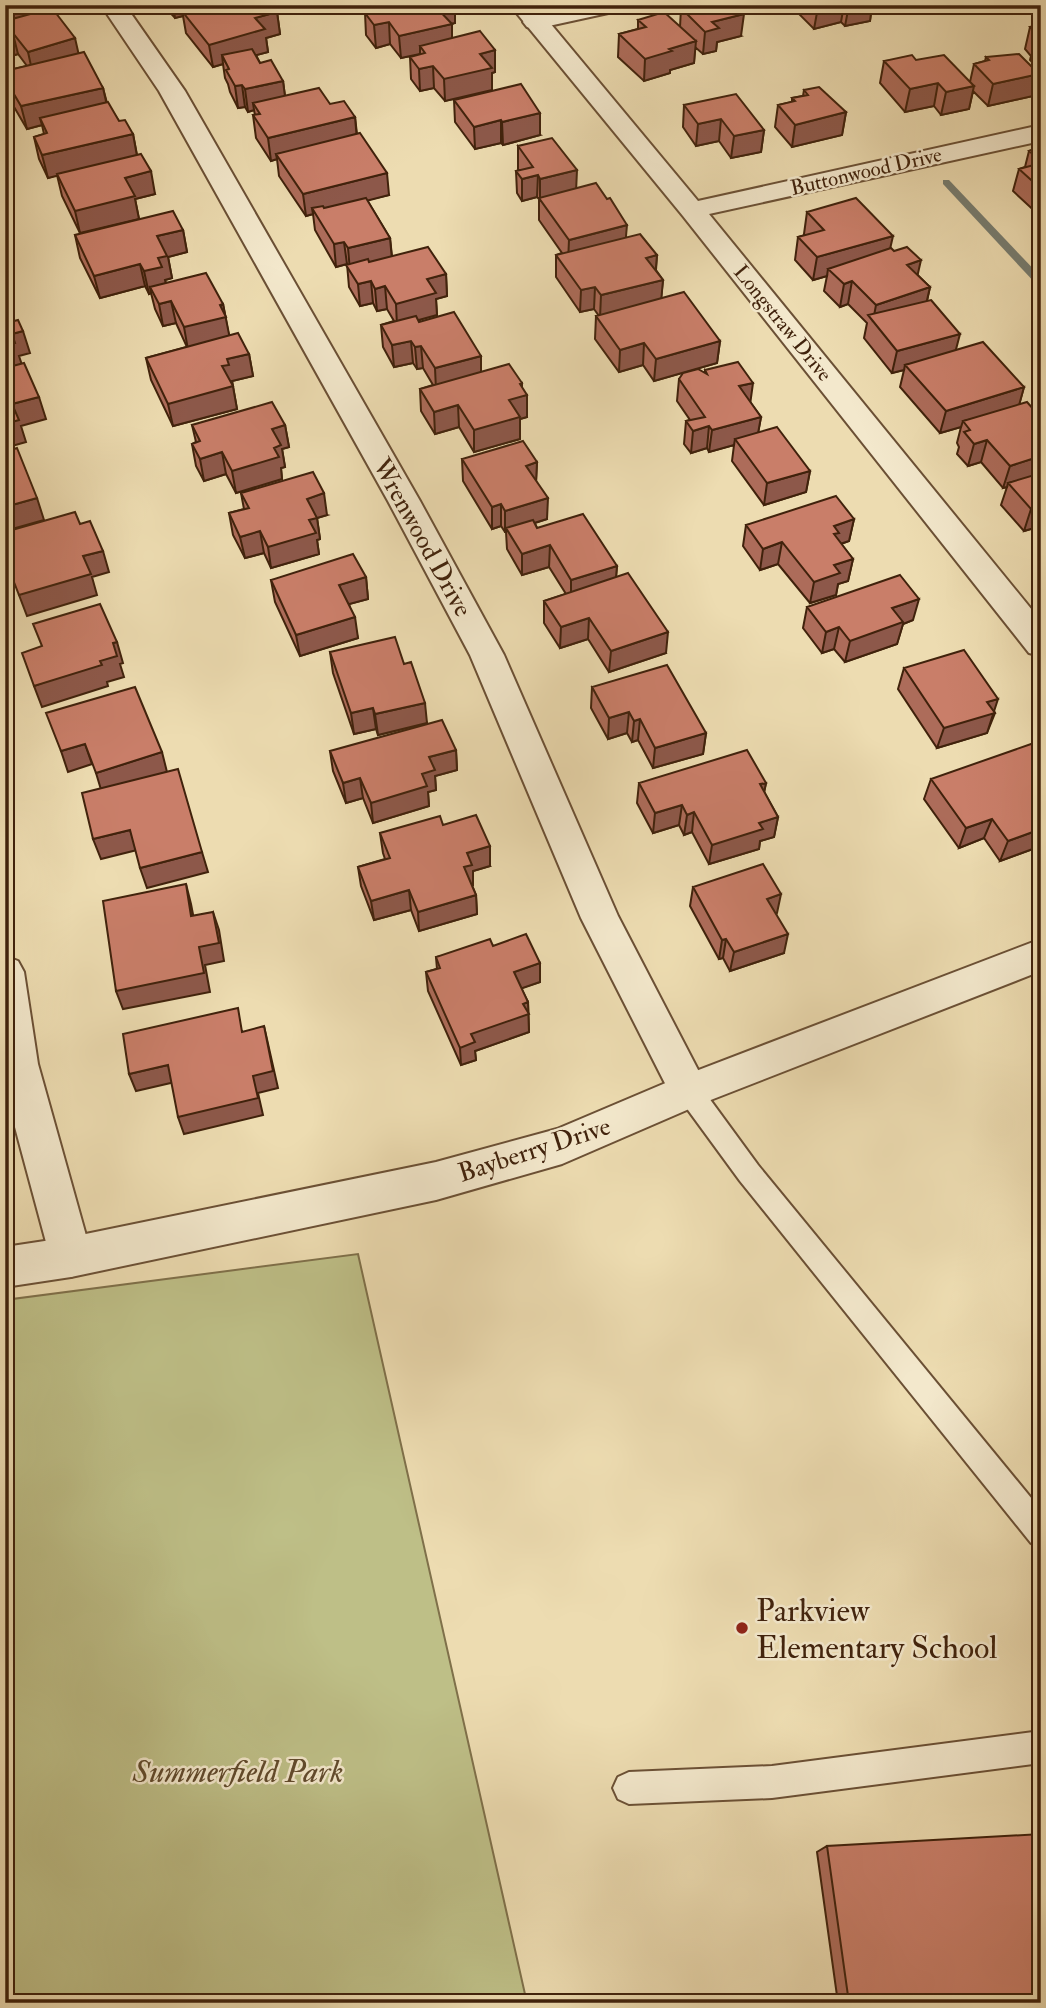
<svg xmlns="http://www.w3.org/2000/svg" width="1046" height="2008" font-family="'IM FELL Double Pica',serif">
<style>
.green{fill:#bebf87;stroke:#7f704a;stroke-width:2}
.lines{fill:none;stroke-linecap:round;stroke-linejoin:round}
.stream{fill:#777d71;fill-rule:evenodd}
.service-casing{stroke:#6b5035;stroke-width:4}
.minor-casing{stroke:#6b5035;stroke-width:4}
.tertiary-casing{stroke:#6b5035;stroke-width:4}
.service{fill:#f3e8cc;fill-rule:evenodd}
.minor{fill:#f3e8cc;fill-rule:evenodd}
.tertiary{fill:#f3e8cc;fill-rule:evenodd}
.wall{fill:#ad6c5a;stroke:#40220c;stroke-width:2}
.shaded-wall{fill:#8d584a;stroke:#40220c;stroke-width:2}
.building{fill:#c97e69;stroke:#40220c;stroke-width:2}
.poi-dot{fill:#8f2418;stroke:#f3e8cc;stroke-width:2.5}
.labels{text-anchor:middle;stroke-width:5;stroke-linejoin:round;paint-order:stroke}
.far-street-label{font-size:21px;fill:#40220c;stroke:#f3e8cc}
.street-label{font-size:26px;fill:#40220c;stroke:#f3e8cc}
.near-poi-label{font-size:32px;fill:#40220c;stroke:#f3e8cc;text-anchor:start}
.near-park-label{font-size:32px;font-style:italic;fill:#60492b;stroke:#f3e8cc}
</style>
<rect width="100%" height="100%" fill="#eddcb1"/>
<filter id="stains"><feTurbulence type="fractalNoise" baseFrequency=".00286" numOctaves="4"/><feColorMatrix values="0 0 0 0 .2 0 0 0 0 .09 0 0 0 0 .02 0 0 0 .5 -.17"/></filter>
<radialGradient id="worn" r=".72"><stop offset=".6" stop-color="#630" stop-opacity="0"/><stop offset="1" stop-color="#630" stop-opacity=".3"/></radialGradient>
<path class="green" d="M358,1254L527,2003H5V1300Z"/>
<g class="lines">
<path class="stream" d="M943,180H949L1041,277V286L1037,285L943,184Z"/>
<g class="service-casing">
<path id="service" d="M689,1080L698,1083L758,1165L1041,1510V1548L1031,1543L740,1181L680,1099L676,1091L680,1083Z
M1041,1731V1763L772,1798L629,1804L618,1799L613,1788L618,1777L629,1772L772,1766Z"/>
</g>
<g class="minor-casing">
<path id="minor" d="M101,5H125L185,91L420,501L504,655L618,916L709,1091L703,1103L689,1108L675,1103L581,918L470,655L388,501L159,91Z
M580,5H626L622,10L535,29L527,27L523,22L527,17Z
M5,956L18,961L24,972L38,1064L92,1257L86,1271L71,1277L56,1271L50,1257L5,1090Z"/>
</g>
<g class="tertiary-casing">
<path id="tertiary" d="M510,5H535L698,201L1041,125V141L709,214L1041,621V656L1029,653L683,216Z
M1041,939V971L703,1103L562,1164L436,1200L71,1277L5,1287V1247L71,1237L436,1162L557,1129L675,1079Z"/>
</g>
<use href="#service" class="service"/>
<use href="#minor" class="minor"/>
<use href="#tertiary" class="tertiary"/>
</g>
<path class="wall" d="M5,5H46L47,10L103,88L107,103L119,121L133,134L137,155L155,194L135,199L139,219L80,233L62,196L57,175L48,178L39,159L34,137L44,134L42,125L27,129L7,95L5,86V71L27,66L18,54L8,57L5,53Z
M163,5H271L277,12L280,34L266,38L268,52L256,55L260,63L283,81L285,96L330,104L355,117L357,134L389,195L367,200L390,238L392,256L446,274L447,296L436,299L437,315L418,320L481,356V372L522,388L527,417L520,419V439L474,452L459,427L435,434L421,411L420,389L433,385L423,368L417,369L413,363L394,367L383,347L381,325L394,321L387,309L377,311L373,303L360,306L349,287L347,264L336,267L315,230L313,214L306,216L279,176L277,159L271,161L256,138L253,115H255L254,110L248,112L245,107L238,108L230,92L228,84L225,78L223,64L213,67L186,33L183,16L175,18Z
M375,5H455V23L451,24L452,38L495,50V72L492,73V90L445,101L434,88L420,91L411,79L410,57L420,54L401,58L390,44L376,48L366,35L365,13L376,10Z
M799,5H911L879,13L872,6L870,21L845,26L841,22L814,29L798,13Z
M681,8L741,36L717,42L716,51L703,54L695,47L694,63L670,70V73L644,81L618,57L619,34L638,29V20L680,27Z
M1041,25V71L1030,60L1031,56L1025,49L1030,27Z
M986,57L1033,96L988,106L973,91L969,109L941,115L934,106L905,112L880,83L884,61L916,60L970,82L974,64L985,61Z
M804,90L846,112L842,135L792,147L775,127L778,105L792,102V98L803,96Z
M454,100L540,135L503,145L501,143L475,149L455,122Z
M684,105L764,130L761,152L731,158L719,141L696,146L683,127Z
M518,146L576,188L626,237L657,255L656,270L663,280L661,299L720,341L717,363L654,381L643,365L619,372L595,339L596,316H599L594,309L580,312L556,277V255L562,253L539,220V199L537,197L522,201L517,193L516,171L519,170L518,169Z
M1041,147V217L1013,191L1019,169L1025,167L1029,151Z
M807,212L890,248L930,287L927,301L956,350L1024,387L1019,405L1041,526L1024,531L1001,505L1007,487L1003,488L981,462L968,466L957,454L959,447L957,443L961,427L940,433L900,387L904,370L892,373L864,338L867,323L848,304L840,307L824,291L827,276L813,280L795,260L798,237L805,235L804,234Z
M183,230L187,252L168,257L172,278L165,280L166,283L223,304L229,336L249,354L253,376L232,381L237,409L173,426L151,380L146,358L187,347L176,323L163,326L155,309L151,293L149,294L145,286L100,298L80,258L75,235Z
M705,370L750,402L761,417L758,433L810,471L806,492L764,505L732,461L734,445L709,452L707,448L691,453L684,444L686,421L690,420L677,401L679,379L705,372Z
M192,425H285L289,447L282,449L285,467L281,468L282,479L236,493L226,474L204,481L196,466L192,444L196,442Z
M462,459L537,462L536,481L547,519L535,523L537,528L617,566L616,578L666,653L609,672L588,639L560,648L544,623V601L566,594L549,567L522,575L507,549L506,532H505L501,526L492,529L463,481Z
M241,493L327,515L317,518L320,539L317,540L319,554L271,568L264,553L245,558L233,535L229,513L244,509Z
M854,519L849,541L841,544L853,559L848,581L838,584L836,595L810,603L778,564L760,570L743,546L746,525Z
M366,577L368,599L349,604L358,638L300,656L275,602L271,580Z
M807,607L913,620L903,624L897,644L845,662L834,649L822,653L803,628Z
M330,652L404,664L427,723L378,735L376,729L354,734L333,673Z
M904,668L994,711L995,713L987,733L937,748L898,689Z
M592,687L706,733L703,754L653,768L638,740L632,742L627,733L608,739L591,708Z
M456,750L457,770L435,776L436,790L428,792L429,806L373,823L363,798L346,803L333,771L330,751Z
M931,779L1041,846L1000,861L984,838L959,848L924,799Z
M639,783H766L764,792L778,817L774,837L760,841L759,849L709,864L692,832L684,835L679,825L653,833L637,803Z
M443,825L490,866L473,871V885H472L476,895L477,914L419,931L411,910L374,920L361,886L358,867L385,859L383,853L380,833Z
M693,887L777,913H776L784,953L730,971L723,958L719,959L690,906Z
M493,946L540,963V982L521,988L528,1002L529,1032L475,1051L476,1060L461,1065L428,991L426,972L437,969L436,957Z
M827,1846L1041,2003H838L817,1852Z"/>
<path class="shaded-wall" d="M32,5H46L50,24L13,34L18,54L8,57L5,47V12Z
M173,5H217L182,11L183,16L175,18Z
M434,5H455V23L435,27Z
M825,5H844L841,22L814,29L818,7Z
M849,5H872L870,21L845,26Z
M880,5H911L879,13Z
M277,12L280,34L266,38L268,52L226,63L222,55L223,64L213,67L209,45L255,18Z
M744,14L741,36L717,42L716,51L703,54L705,32L712,22Z
M389,22L390,44L376,48L374,25Z
M452,24V46H420V54L401,58L399,36Z
M75,38L80,60L33,75L28,52Z
M696,41L694,63L670,70V73L644,81L645,59L669,49Z
M495,50V72L492,73V90L445,101L444,79L480,54Z
M433,66L434,88L420,91L419,69Z
M1039,74L1033,96L988,106L993,84Z
M283,81L286,104L253,103L254,110L248,112L245,89Z
M938,83L934,106L905,112L910,89Z
M242,85L245,107L238,108L235,86Z
M974,86L969,109L941,115L946,92Z
M103,88L108,110L40,118L42,125L27,129L21,106Z
M846,112L842,135L792,147L795,125Z
M540,113V135L503,145L502,122Z
M355,117L357,140L276,154L277,159L271,161L268,138Z
M721,119L719,141L696,146L698,124Z
M501,120V143L475,149L474,127Z
M764,130L761,152L731,158L734,136Z
M133,134L137,156L48,178L42,155Z
M577,170L576,192L540,201V179Z
M151,171L155,194L135,199L139,219L80,233L75,211L125,178Z
M387,173L389,195L316,214L312,208L313,214L306,216L303,194Z
M538,175L537,197L522,201V179Z
M627,225L625,247L568,262L569,240Z
M183,230L187,252L168,257L172,278L165,280L167,289L150,287L151,293L149,294L144,271L158,258L157,236Z
M893,236L888,258L828,269L827,276L813,280L817,257Z
M390,238L392,260L350,271L348,248Z
M344,242L347,264L336,267L334,244Z
M657,255L655,278L646,258Z
M921,260L916,282L907,265Z
M140,264L145,286L100,298L94,276Z
M446,274L447,296L436,299L437,315L397,326L396,304L427,279Z
M663,280L661,302L600,318L601,295Z
M371,281L373,303L360,306L358,284Z
M852,281L848,304L840,307L844,284Z
M385,286L387,309L377,311L375,289Z
M595,287L594,309L580,312L581,290Z
M930,287L925,309L873,321L876,305Z
M171,301L176,323L163,326L159,304Z
M223,304L230,339L188,350L184,327Z
M23,331L30,353L19,356L22,365L5,369V345L12,334Z
M960,334L954,357L905,365L904,370L892,373L897,351Z
M411,341L413,363L394,367L392,345Z
M720,341L717,363L654,381L656,359Z
M644,343L643,365L619,372L620,350Z
M421,346L423,368L417,369L415,347Z
M249,354L253,376L232,381L237,409L173,426L168,404L222,366L227,359Z
M481,356V378L436,390L435,368Z
M522,383V396L527,395V417L520,419V439L474,452V430L509,400L520,384Z
M753,383L750,405L739,386Z
M1024,387L1018,409L963,421L961,427L940,433L946,411Z
M39,397L46,419L21,426L26,442L5,448V424L12,404Z
M458,405L459,427L435,434L434,412Z
M761,417L757,439H735L734,445L709,452L712,430Z
M285,425L289,447L282,449L285,467L281,468L282,479L236,493L232,471L272,429Z
M709,426L707,448L691,453L693,431Z
M987,440L981,462L968,466L974,444Z
M222,452L226,474L204,481L200,459Z
M1041,456V476L1008,483L1007,487L1003,488L1010,466Z
M537,462L536,484L526,466Z
M810,471L806,492L764,505L767,483Z
M324,493L327,515L317,518L320,539L317,540L319,554L271,568L268,547L307,499Z
M37,498L44,520L5,531V507Z
M548,498L547,519L508,531L506,528V532H505V511Z
M501,504V526L492,529V507Z
M1041,506V526L1024,531L1031,509Z
M854,519L849,541L837,545L835,554L834,526Z
M260,531L264,553L245,558L240,537Z
M782,542L778,564L760,570L763,549Z
M550,545L549,567L522,575V554Z
M103,551L109,572L92,577L97,595L27,616L19,595L83,556Z
M5,559L13,580L5,582Z
M853,559L848,581L838,584L836,595L810,603L814,582L834,565Z
M617,566L615,588L571,601V580Z
M366,577L368,599L342,606L339,585Z
M919,599L913,620L903,624L897,644L845,662L850,641L892,608Z
M355,617L358,638L300,656L296,635Z
M589,618L588,639L560,648L561,627Z
M839,627L834,649L822,653L826,632Z
M668,632L666,653L609,672L611,651Z
M117,642L123,663L120,664L124,677L107,682L108,686L42,707L34,686L100,661L113,643Z
M998,699L987,733L937,748L944,728L987,702Z
M425,703L427,723L378,735L375,714Z
M373,708L376,729L354,734L351,713Z
M629,712L627,733L608,739L609,718Z
M640,719L638,740L632,742L634,721Z
M706,733L703,754L653,768L655,748Z
M85,744L92,764L68,772L61,751Z
M456,750L457,770L435,776L436,790L428,792L429,806L373,823L371,803L422,774L429,757Z
M162,752L167,772L102,793L96,773Z
M360,778L363,798L346,803L343,783Z
M766,783L762,803L760,784Z
M682,805L679,825L653,833L655,813Z
M694,812L692,832L684,835L687,815Z
M778,817L774,837L760,841L759,849L709,864L712,845L759,823Z
M992,819L984,838L959,848L966,828Z
M1041,829V846L1000,861L1008,841Z
M130,830L137,850L101,859L93,839Z
M490,846V866L473,871V885L465,887L464,867L467,853Z
M202,852L208,872L147,888L140,868Z
M186,884L191,904L197,935L191,916Z
M409,890L411,910L374,920L371,901Z
M781,894L777,913L763,918L767,899Z
M476,895L477,914L419,931L418,912Z
M213,912L219,930L224,961L205,965L210,992L123,1009L116,991Z
M788,934L784,953L730,971L734,952Z
M726,939L723,958L719,959L722,940Z
M540,963V982L514,991V972Z
M528,1002L529,1032L475,1051L476,1060L461,1065L460,1048L471,1034L523,1004Z
M264,1026L278,1088L258,1093L263,1115L184,1134L178,1117L253,1076Z
M168,1065L175,1082L136,1091L129,1074Z"/>
<path class="building" d="M5,5H32L5,12Z
M203,5H271L277,12L255,18L265,29L209,45L182,11Z
M378,5H434L452,24L399,36L389,22L374,25L365,13L381,9Z
M693,5H735L744,14L712,22L719,28L705,32L681,8Z
M52,8L75,38L28,52L12,32L5,34V21Z
M664,12L696,41L669,49L672,51L645,59L619,34L646,27L638,20Z
M1041,25V43L1035,38L1040,37L1030,27Z
M480,31L495,50L480,54L492,68L444,79L433,66L419,69L410,57L425,53L420,46Z
M252,49L260,63L271,60L283,81L245,89L242,85L235,86L226,70L229,69L222,55Z
M84,52L103,88L21,106L5,79V71Z
M1019,54L1039,74L993,84L974,64L989,60L986,57Z
M912,55L916,60L944,55L974,86L946,92L938,83L910,89L884,61Z
M521,84L540,113L502,122L501,120L474,127L454,100Z
M819,87L846,112L795,125L778,105L795,101L792,98L808,95L804,90Z
M319,88L330,104L344,101L355,117L268,138L253,115L260,114L253,103Z
M736,94L764,130L734,136L721,119L698,124L684,105Z
M108,102L119,121L125,120L133,134L42,155L34,137L47,133L40,118Z
M360,133L387,173L303,194L276,154Z
M552,138L577,170L540,179L538,175L522,179L516,171L533,167L518,146Z
M1041,147V161L1029,151Z
M141,154L151,171L125,178L135,196L75,211L57,174Z
M1041,163V189L1019,169Z
M596,183L607,199L610,198L627,225L569,240L539,198Z
M366,198L390,238L348,248L344,242L334,244L312,208L323,206L324,208Z
M856,198L893,236L817,257L798,237L824,230L807,212Z
M173,211L183,230L157,236L167,256L158,258L162,267L144,271L140,264L94,276L75,235Z
M640,234L657,255L646,258L663,280L601,295L595,287L581,290L556,255Z
M428,247L446,274L427,279L436,293L396,304L385,286L375,289L371,281L358,284L346,265L368,259L369,262Z
M907,247L921,260L907,265L930,287L876,305L852,281L844,284L828,269L891,248L894,251Z
M206,273L223,304L220,305L226,317L184,327L171,301L159,304L150,287Z
M684,292L720,341L656,359L644,343L620,350L596,316Z
M931,300L960,334L897,351L868,315Z
M454,312L481,356L435,368L421,346L415,347L411,341L392,345L381,325L416,316L419,322Z
M18,320L23,331L12,334L15,343L5,345V321L6,323Z
M238,333L249,354L227,359L229,365L222,366L233,386L168,404L146,358Z
M983,342L1024,387L946,411L905,365Z
M738,362L753,383L739,386L761,417L712,430L709,426L693,431L686,421L705,417L679,379L683,373L698,369L707,374L705,370Z
M24,363L39,397L12,404L19,420L5,424V368Z
M509,364L522,383L520,384L527,395L509,400L520,417L474,430L458,405L434,412L420,389Z
M272,402L285,425L272,429L281,445L274,448L279,457L232,471L222,452L200,459L192,444L200,441L192,425Z
M1027,402L1035,411L1041,409V456L1010,466L987,440L974,444L964,432L970,430L963,421Z
M777,427L810,471L767,483L735,439Z
M523,441L537,462L526,466L548,498L505,511L501,504L492,507L462,459Z
M17,448L37,498L5,507V452Z
M313,472L324,493L307,499L317,518L309,520L316,533L268,547L260,531L240,537L229,513L249,508L241,493Z
M1041,473V506L1031,509L1008,483Z
M836,496L854,519L834,526L839,533L834,534L853,559L834,565L840,573L814,582L782,542L763,549L746,525Z
M75,512L80,524L90,521L103,551L83,556L91,574L19,595L5,559V532Z
M583,514L617,566L571,580L550,545L522,554L506,528L533,520L537,528Z
M353,554L366,577L339,585L355,617L296,635L271,580Z
M628,573L668,632L611,651L589,618L561,627L544,601Z
M900,575L919,599L892,608L903,622L850,641L839,627L826,632L807,607Z
M100,604L117,642L113,643L117,656L100,661L102,665L34,686L22,653L42,646L33,624Z
M395,637L404,664L411,662L425,703L375,714L373,708L351,713L330,652Z
M964,650L998,699L987,702L995,713L944,728L904,668Z
M667,665L706,733L655,748L640,719L634,721L629,712L609,718L592,687Z
M135,687L162,752L96,773L85,744L61,751L46,713Z
M442,720L456,750L429,757L435,770L422,774L427,786L371,803L360,778L343,783L330,751Z
M1034,743L1041,752V829L1008,841L992,819L966,828L931,779Z
M747,750L766,783L760,784L778,817L759,823L763,829L712,845L694,812L687,815L682,805L655,813L639,783Z
M178,769L202,852L140,868L130,830L93,839L82,793Z
M476,815L490,846L467,853L472,865L464,867L476,895L418,912L409,890L371,901L358,867L390,858L380,833L440,816L443,825Z
M763,864L781,894L767,899L788,934L734,952L726,939L722,940L693,887Z
M186,884L191,916L213,912L219,943L199,947L204,973L116,991L103,901Z
M526,934L540,963L514,972L528,1002L523,1004L529,1014L471,1034L475,1042L460,1048L426,972L440,968L436,957L490,939L493,946Z
M238,1008L242,1032L264,1026L273,1071L253,1076L258,1098L178,1117L168,1065L129,1074L123,1034Z
M1041,1834V2003H849L827,1846Z"/>
<circle class="poi-dot" cx="742" cy="1628" r="7"/>
<g class="labels">
<g class="far-street-label">
<text transform="translate(866 171) rotate(-13)" y="7">Buttonwood Drive</text>
<text transform="translate(783 323) rotate(51)" y="7">Longstraw Drive</text>
</g>
<g class="street-label">
<text transform="translate(423 537) rotate(61)" y="9">Wrenwood Drive</text>
<text transform="translate(534 1149) rotate(-18)" y="9">Bayberry Drive</text>
</g>
<g class="near-poi-label">
<text x="756" y="1621">Parkview<tspan x="756" dy="37">Elementary School</tspan></text>
</g>
<g class="near-park-label">
<text x="238" y="1782">Summerfield Park</text>
</g>
</g>
<rect width="1046" height="2008" fill="none" stroke="#eddcb1" stroke-width="28"/>
<rect x="7" y="7" width="1032" height="1994" fill="none" stroke="#40220c" stroke-width="3.5"/>
<rect x="14" y="14" width="1018" height="1980" fill="none" stroke="#40220c" stroke-width="2"/>
<rect width="100%" height="100%" filter="url(#stains)"/>
<rect width="100%" height="100%" fill="url(#worn)"/>
</svg>
